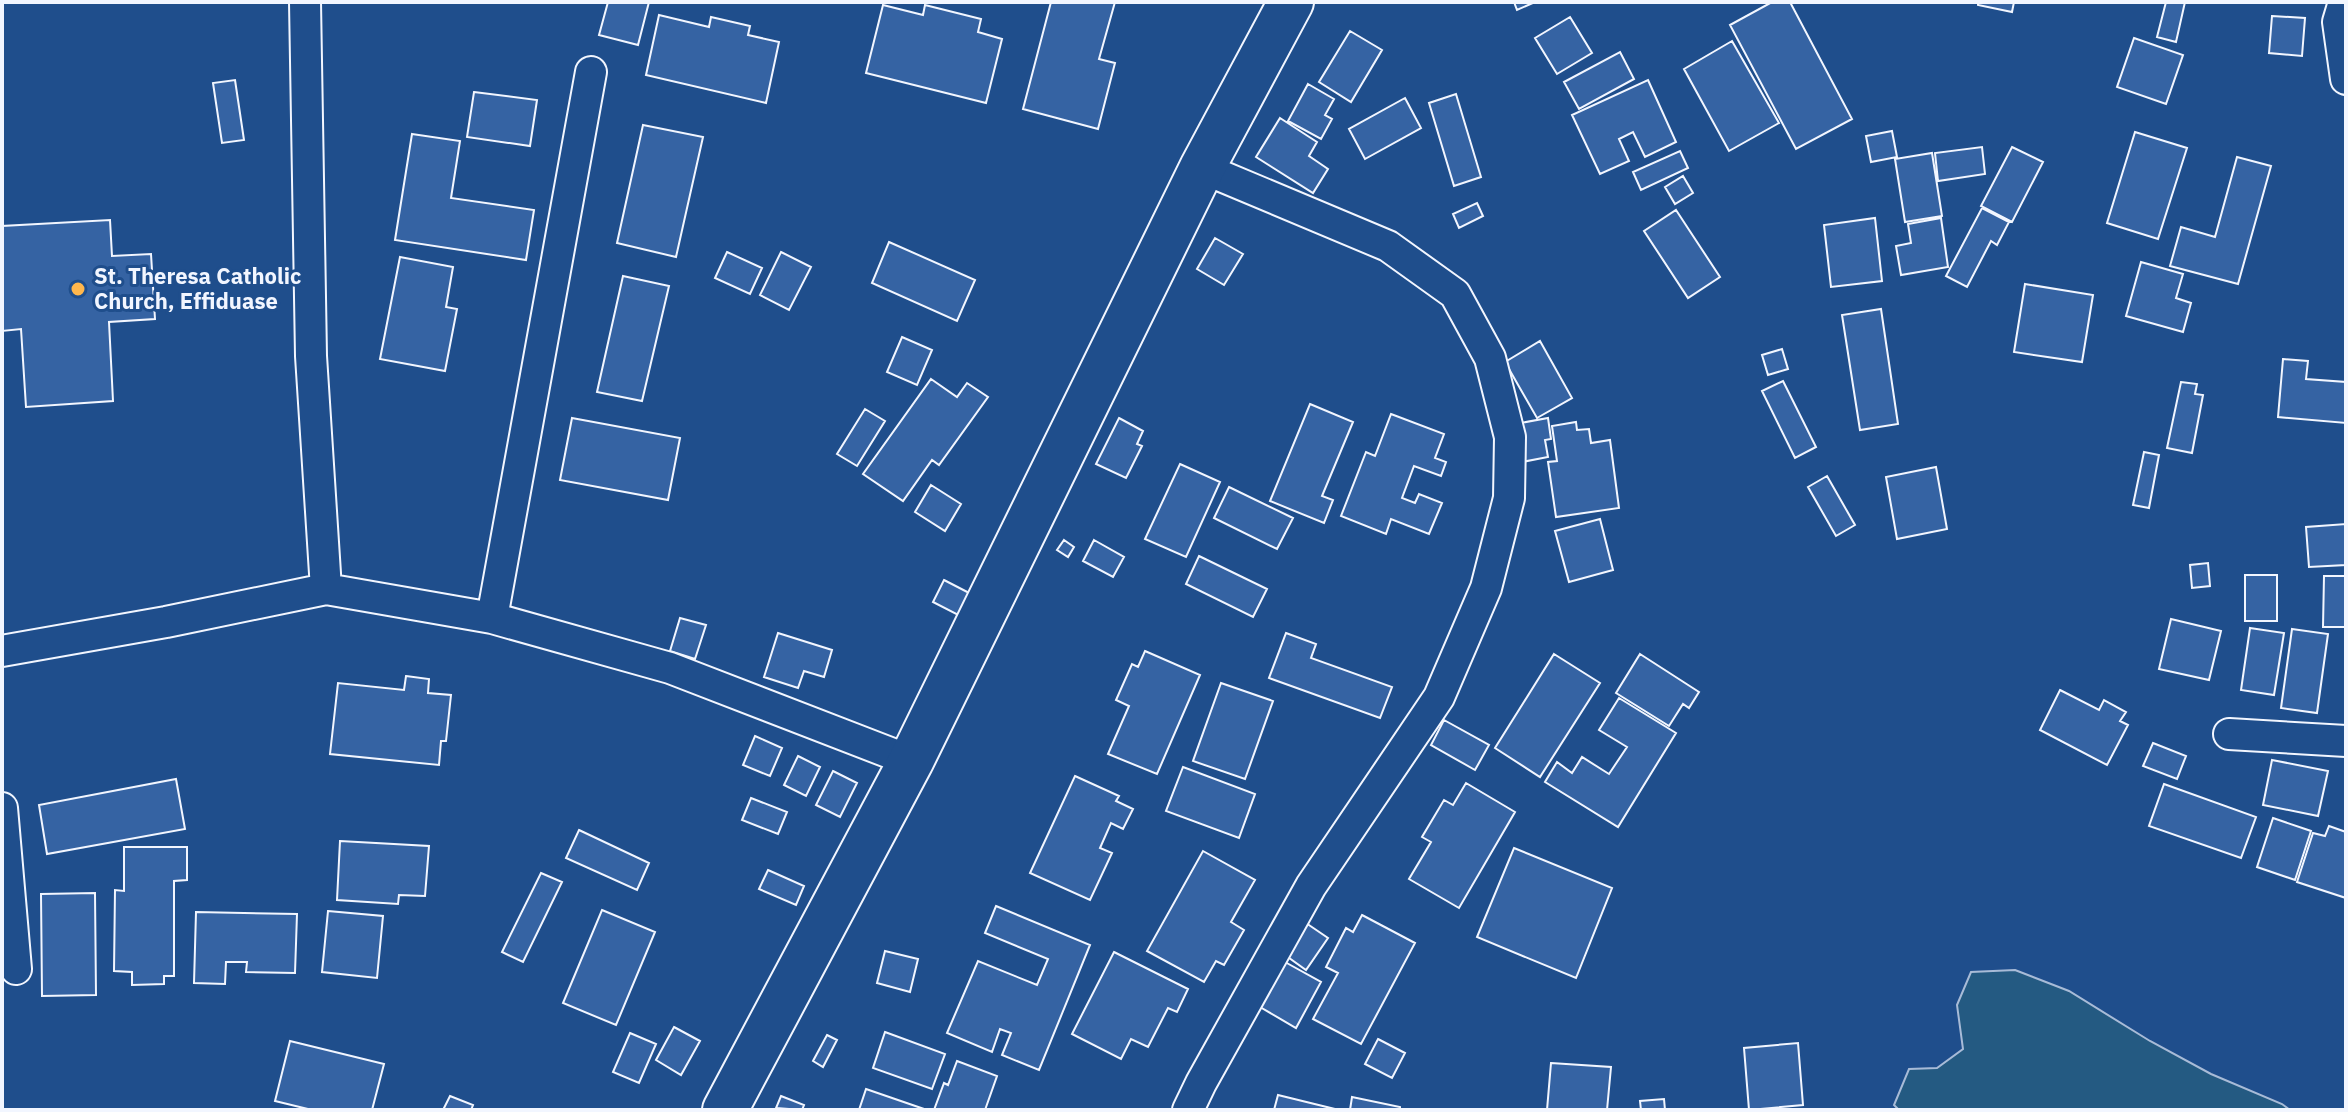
<svg xmlns="http://www.w3.org/2000/svg" width="2348" height="1112" font-family="'IBM Plex Sans',sans-serif">
<style>
.green{fill:#245a82;stroke:#a8bbd7;stroke-width:2}
.building{fill:#3563a3;stroke:#f2f6ff;stroke-width:2}
.lines{fill:none;stroke-linecap:round;stroke-linejoin:round}
.street-casing{stroke:#f2f6ff;stroke-width:34}
.primary-casing{stroke:#f2f6ff;stroke-width:48}
.street{stroke:#1f4e8c;stroke-width:30}
.primary{stroke:#1f4e8c;stroke-width:44}
.poi-dot{fill:#ffb74d;stroke:#1f4e8c;stroke-width:3}
.labels{text-anchor:middle;stroke-width:6;stroke-linejoin:round;paint-order:stroke}
.poi-label{font-size:22px;font-weight:bold;fill:#f2f6ff;stroke:#1f4e8c;text-anchor:start}
</style>
<rect width="100%" height="100%" fill="#1f4e8c"/>
<path class="green" d="M2015,970L2069,991L2150,1041L2211,1074L2282,1104L2290,1110H1899L1894,1105L1909,1069L1937,1068L1963,1049L1957,1005L1971,972Z"/>
<path class="building" d="M608,2H649L638,45L599,35Z
M1051,2H1115L1099,59L1115,63L1098,129L1023,109Z
M1514,2H1535L1517,10Z
M1772,2H1790L1852,119L1796,149L1730,25Z
M1978,2H2014L2012,12L1978,5Z
M2166,2H2185L2176,42L2157,37Z
M883,5L923,15L925,5L981,19L978,32L1002,39L986,103L866,73Z
M659,15L709,27L711,17L750,26L748,35L779,42L766,103L646,75Z
M2272,16L2305,18L2302,56L2269,53Z
M1570,17L1592,53L1557,74L1535,38Z
M1350,31L1382,50L1351,102L1319,82Z
M2134,38L2183,55L2166,104L2117,87Z
M1732,41L1779,123L1729,151L1684,69Z
M1620,52L1634,79L1579,109L1564,82Z
M235,80L244,140L222,143L213,83Z
M1648,80L1676,142L1645,157L1633,132L1619,139L1629,161L1600,174L1572,115Z
M1308,84L1334,99L1325,115L1332,119L1321,139L1288,121Z
M474,92L537,100L530,146L467,137Z
M1456,94L1481,177L1454,186L1429,103Z
M1405,98L1421,128L1365,159L1349,129Z
M1280,118L1317,142L1309,156L1328,169L1313,193L1256,157Z
M643,125L703,137L676,257L617,243Z
M1892,131L1897,157L1871,162L1866,136Z
M2135,132L2187,148L2158,239L2107,223Z
M412,134L460,141L451,198L534,210L526,260L395,240Z
M1982,147L1985,174L1938,181L1935,153Z
M2012,147L2043,162L2012,222L1981,206Z
M1680,151L1688,168L1641,190L1633,172Z
M1932,153L1942,216L1905,222L1895,159Z
M2237,157L2271,166L2238,284L2170,266L2181,227L2215,237Z
M1683,176L1693,193L1675,204L1665,187Z
M1477,203L1483,216L1459,228L1453,214Z
M1982,208L2009,222L1997,245L1991,241L1967,287L1946,276Z
M1676,210L1720,277L1688,298L1644,231Z
M1875,218L1882,281L1831,287L1824,225Z
M1941,218L1948,267L1901,275L1896,246L1911,243L1908,224Z
M110,220L112,256L151,254L155,319L109,322L113,401L26,407L21,329L2,331V226Z
M1215,238L1243,254L1224,285L1197,269Z
M889,242L975,280L957,321L872,283Z
M727,252L762,268L750,294L715,278Z
M781,252L811,267L789,310L760,295Z
M400,257L453,267L446,307L457,309L445,371L380,359Z
M2141,262L2183,274L2176,298L2191,303L2183,332L2126,316Z
M623,276L669,286L642,401L597,392Z
M2025,284L2093,295L2082,362L2014,352Z
M1881,309L1898,424L1860,430L1842,315Z
M902,337L932,350L917,385L887,372Z
M1540,341L1572,398L1537,418L1505,362Z
M1782,349L1788,369L1768,375L1762,355Z
M2283,359L2308,361L2306,379L2346,382V423L2278,417Z
M931,379L957,397L967,383L988,397L939,465L932,460L903,501L863,474Z
M1783,381L1816,447L1795,458L1762,391Z
M2181,382L2197,384L2195,394L2203,395L2192,453L2167,448Z
M1310,404L1353,422L1322,496L1333,500L1324,523L1270,501Z
M865,409L885,421L857,466L837,454Z
M1391,414L1444,434L1435,458L1446,462L1441,476L1414,466L1402,498L1415,503L1419,494L1442,503L1429,534L1391,519L1386,534L1341,516L1366,452L1375,456Z
M572,418L680,438L668,500L560,480Z
M1119,418L1143,431L1137,444L1142,446L1126,478L1096,464Z
M1548,418L1551,439L1545,440L1548,457L1522,462L1515,424Z
M1576,422L1577,430L1589,429L1591,443L1610,440L1619,508L1556,517L1548,462L1557,461L1552,426Z
M2144,452L2159,455L2149,508L2133,505Z
M1180,464L1220,482L1186,557L1145,539Z
M1936,467L1947,529L1897,539L1886,477Z
M1827,476L1855,525L1836,536L1808,487Z
M931,485L961,504L945,531L915,512Z
M1229,487L1293,518L1277,549L1214,518Z
M1600,519L1613,570L1569,582L1555,531Z
M2346,524V565L2309,567L2306,527Z
M1064,540L1074,547L1068,557L1057,550Z
M1094,540L1124,557L1113,577L1083,561Z
M1199,556L1267,589L1253,617L1186,584Z
M2208,563L2210,586L2192,588L2190,565Z
M2245,575H2277V621H2245Z
M2324,576H2346V627H2323Z
M944,580L977,597L966,619L933,602Z
M680,618L706,625L695,659L670,651Z
M2171,619L2221,631L2209,680L2159,669Z
M2250,628L2284,633L2274,695L2241,690Z
M2292,629L2328,634L2317,713L2281,708Z
M778,633L832,650L824,677L804,671L798,688L764,677Z
M1286,633L1316,644L1311,658L1392,687L1380,718L1269,678Z
M1145,651L1200,675L1157,774L1108,754L1129,706L1116,700L1132,664L1138,667Z
M1554,654L1600,683L1540,777L1495,748Z
M1640,654L1699,692L1689,708L1683,704L1669,726L1616,693Z
M406,676L429,679L428,693L451,695L446,741H441L439,765L330,754L338,683L404,690Z
M1221,683L1273,701L1245,779L1193,761Z
M2060,690L2099,710L2104,700L2126,712L2120,721L2128,725L2107,765L2040,730Z
M1619,698L1676,733L1618,827L1545,782L1557,762L1572,773L1582,757L1609,774L1627,747L1599,730Z
M1444,720L1489,745L1475,770L1431,745Z
M755,736L782,748L770,776L743,765Z
M2153,743L2186,756L2177,779L2143,766Z
M798,756L820,767L806,796L784,785Z
M2272,760L2328,771L2318,816L2263,805Z
M1183,767L1255,794L1239,838L1166,811Z
M833,771L857,783L840,817L816,805Z
M1075,776L1119,796L1116,801L1133,809L1123,829L1111,823L1100,848L1112,853L1090,900L1030,873Z
M176,779L185,829L47,854L39,805Z
M1466,783L1515,812L1459,908L1409,879L1431,842L1422,837L1444,800L1453,805Z
M2164,784L2256,817L2241,858L2149,826Z
M751,798L787,812L778,834L742,820Z
M2273,818L2311,831L2295,880L2257,867Z
M2329,826L2346,832V898L2297,882L2313,833L2325,836Z
M579,830L649,863L637,890L566,858Z
M340,841L429,846L425,896L399,895L398,904L337,900Z
M124,847H187V880L174,881V976H164V984L132,985V972L114,971L115,890L124,891Z
M1514,848L1612,888L1576,978L1477,937Z
M1203,851L1255,880L1231,922L1244,930L1224,965L1216,961L1204,982L1147,951Z
M768,870L804,886L796,905L759,889Z
M541,873L562,882L523,962L502,952Z
M95,893L96,995L42,996L41,894Z
M996,906L1090,945L1039,1070L1002,1055L1011,1033L1000,1029L992,1052L947,1033L978,961L1037,985L1048,959L985,933Z
M602,910L655,932L616,1025L563,1003Z
M328,911L383,916L377,978L322,972Z
M196,912L297,914L295,973L246,972L247,962H226L225,984L194,983Z
M1362,915L1415,943L1361,1044L1313,1019L1338,973L1326,967L1346,928L1353,932Z
M1306,923L1328,938L1306,970L1285,955Z
M885,951L918,959L910,992L877,983Z
M1114,952L1188,989L1177,1012L1168,1008L1148,1047L1131,1039L1121,1059L1072,1034Z
M1285,962L1321,982L1296,1028L1260,1007Z
M674,1027L700,1041L681,1075L656,1060Z
M885,1032L945,1054L932,1089L873,1068Z
M630,1033L656,1044L639,1083L613,1072Z
M827,1035L837,1040L823,1067L813,1061Z
M1378,1039L1405,1053L1392,1078L1365,1064Z
M290,1041L384,1064L372,1110H312L275,1101Z
M1798,1043L1803,1105L1749,1110L1744,1048Z
M957,1061L997,1076L985,1110H934L944,1083L948,1085Z
M1551,1063L1611,1067L1607,1110H1547Z
M866,1089L927,1110H859Z
M1278,1095L1339,1110H1274Z
M450,1096L473,1105L471,1110H443Z
M781,1096L804,1105L802,1110L776,1108Z
M1352,1097L1400,1107V1110H1350Z
M1664,1099L1665,1110H1641L1640,1101Z"/>
<g class="lines">
<g class="street-casing">
<path id="street" d="M305,2L311,356L326,589
M2344,2L2338,22L2346,79
M492,618L591,72
M2,651L166,622L326,589L492,618L670,668L911,761
M2229,734L2346,741
M2,808L16,969
M1188,1110L1201,1083L1311,886L1439,697L1486,588L1509,498L1510,437L1490,358L1455,294L1388,246L1202,168"/>
</g>
<g class="primary-casing">
<path id="primary" d="M725,1110L911,761L1202,168L1291,2"/>
</g>
<use href="#street" class="street"/>
<use href="#primary" class="primary"/>
</g>
<circle class="poi-dot" cx="78" cy="289" r="8"/>
<g class="labels">
<g class="poi-label">
<text x="94" y="284">St. Theresa Catholic<tspan x="94" dy="25">Church, Effiduase</tspan></text>
</g>
</g>
<rect width="2348" height="1112" fill="none" stroke="#f2f6ff" stroke-width="8"/>
</svg>
